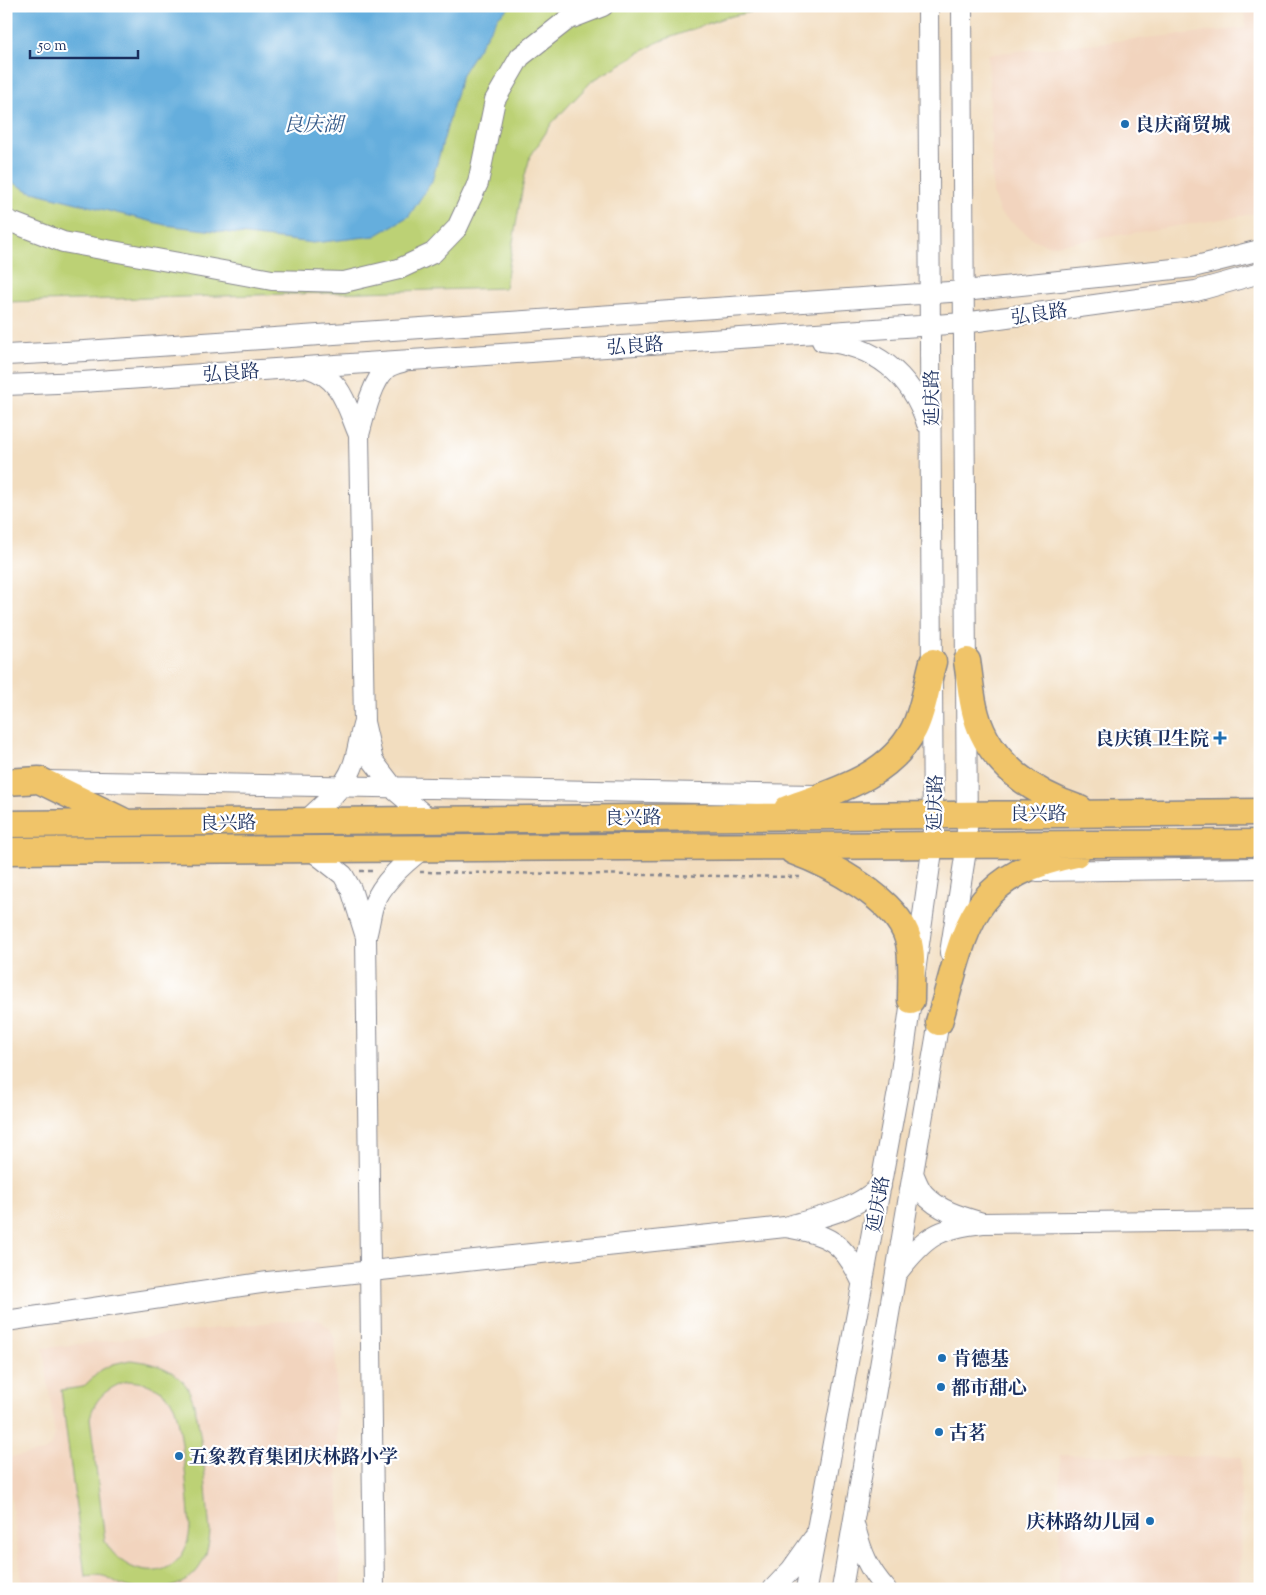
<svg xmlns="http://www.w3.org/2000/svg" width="1266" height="1595" font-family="'Sorts Mill Goudy','Noto Serif SC',serif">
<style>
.built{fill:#f2d4be}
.green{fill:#bcd174;stroke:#6c8069;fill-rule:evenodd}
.water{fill:#65aedd;stroke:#406e9e}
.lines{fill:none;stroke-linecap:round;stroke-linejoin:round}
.minor-casing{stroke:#86868e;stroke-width:22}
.major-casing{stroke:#86868e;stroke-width:29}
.path{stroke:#86868e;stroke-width:2.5;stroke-dasharray:4 4;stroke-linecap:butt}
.minor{stroke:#fff;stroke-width:20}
.major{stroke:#f0c469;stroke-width:26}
.poi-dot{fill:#1f6fb2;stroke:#fff;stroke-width:2}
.labels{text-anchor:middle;stroke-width:4.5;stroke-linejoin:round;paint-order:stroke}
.poi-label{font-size:19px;font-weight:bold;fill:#1b2f5e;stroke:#fff;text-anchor:start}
.street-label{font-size:19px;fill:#1b2f5e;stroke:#fff}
.water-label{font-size:20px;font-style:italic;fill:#355b8a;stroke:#fff}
</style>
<rect width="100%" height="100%" fill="#fff"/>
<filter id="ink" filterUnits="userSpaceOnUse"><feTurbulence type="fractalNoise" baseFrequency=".02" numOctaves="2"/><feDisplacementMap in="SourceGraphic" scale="10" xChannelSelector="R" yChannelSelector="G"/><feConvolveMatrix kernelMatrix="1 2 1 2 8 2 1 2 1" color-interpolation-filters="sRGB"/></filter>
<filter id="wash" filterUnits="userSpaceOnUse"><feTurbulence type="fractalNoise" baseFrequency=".0096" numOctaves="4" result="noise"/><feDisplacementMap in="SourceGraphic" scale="20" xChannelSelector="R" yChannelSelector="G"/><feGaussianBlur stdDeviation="1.12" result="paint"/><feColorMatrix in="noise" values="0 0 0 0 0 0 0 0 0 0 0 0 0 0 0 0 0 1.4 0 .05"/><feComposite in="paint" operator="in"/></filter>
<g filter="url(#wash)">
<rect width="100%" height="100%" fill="#f2ddbf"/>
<path class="built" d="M1243,6H1260V213L1050,246L1033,239L1000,213L993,194L988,54L1246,28Z
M308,1318L321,1321L330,1328L335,1340L341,1589H88L77,1583L23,1589L6,1458L43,1452L50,1447L53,1441L55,1435L43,1348Z
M1060,1455L1241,1457L1240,1589H1119L1059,1586Z"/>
<path class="green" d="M6,6H778L723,18L658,42L592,81L552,123L530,157L524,179L505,288L6,302Z
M130,1360C151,1362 175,1368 187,1387C203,1413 206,1498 210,1531C208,1568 189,1589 152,1589C145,1589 138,1590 132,1588C109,1583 112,1572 85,1576L61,1390L83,1387L101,1370L113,1364ZM127,1381C146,1382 163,1387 173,1404C182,1418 188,1504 190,1526C188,1583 128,1584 105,1541L90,1418C95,1397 108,1388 127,1381Z"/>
<path class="water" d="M6,6H511L498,17L462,74L432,181L409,216L375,236L313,243L165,225L29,191L6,179Z"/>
</g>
<g filter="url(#ink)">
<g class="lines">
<g class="minor-casing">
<path id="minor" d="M6,220L63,242L272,280L344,282L399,269L433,253L457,228L478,183L495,100L520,57L567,20L603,6
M822,341C873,345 912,374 927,424
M6,355L85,351L964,291L1193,267L1260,250
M308,368C342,378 346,405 359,435C364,416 372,381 387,368C391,365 398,363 402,362
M6,385L82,382L964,323L1196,291L1260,273
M359,435L364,722
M45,781L816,795
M306,821C322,805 344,789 352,768C358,754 359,737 364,722L373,761L396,791L429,819
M310,849L343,875L351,889L366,937C369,927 370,916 373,906C382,882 404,863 424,848
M1037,871L1260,868
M366,937L374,1589
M950,953L967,844L962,6
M983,1223L1260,1220
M897,1273C925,1237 937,1228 983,1223C962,1217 939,1211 924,1194C919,1189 916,1180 913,1173
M863,1284C843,1241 830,1235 785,1227C822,1216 850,1213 881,1186
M6,1321L268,1282L785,1227
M855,1527C862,1553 868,1569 886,1589
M773,1589L791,1570L813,1539
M806,1589L899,1086L933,844L928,6
M842,1589L941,1009"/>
</g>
<g class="major-casing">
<path id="major" d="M967,661C970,679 971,698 976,715C989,763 1034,794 1080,809
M6,782L39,780L121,820
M787,809C833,792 890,777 914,729C924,709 927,683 933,662
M6,824L1260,812
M6,851L1260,843
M793,851C829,864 897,899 908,939C913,955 911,983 911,1000
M939,1022C967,928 966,876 1076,854"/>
</g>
<path class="path" d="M360,871H375
M420,872L800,877"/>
<use href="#minor" class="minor"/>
<use href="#major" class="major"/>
</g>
</g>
<g class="poi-dot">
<circle cx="1125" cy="124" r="5"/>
<path d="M1217.5 730.5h5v5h5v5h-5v5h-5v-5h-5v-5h5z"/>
<circle cx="942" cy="1358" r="5"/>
<circle cx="941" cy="1387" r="5"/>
<circle cx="939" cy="1432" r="5"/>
<circle cx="179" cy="1456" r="5"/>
<circle cx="1150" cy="1521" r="5"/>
</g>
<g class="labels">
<g class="poi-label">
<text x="1135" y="131">良庆商贸城</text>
<text x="1209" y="745" text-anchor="end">良庆镇卫生院</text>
<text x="952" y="1365">肯德基</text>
<text x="951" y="1394">都市甜心</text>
<text x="949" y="1439">古茗</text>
<text x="189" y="1463">五象教育集团庆林路小学</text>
<text x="1140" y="1528" text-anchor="end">庆林路幼儿园</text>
</g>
<g class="street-label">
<text transform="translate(1039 313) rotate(-8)" y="7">弘良路</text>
<text transform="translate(635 345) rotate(-4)" y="7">弘良路</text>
<text transform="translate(231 372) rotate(-4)" y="7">弘良路</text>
<text transform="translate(931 398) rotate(-90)" y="7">延庆路</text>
<text transform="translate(934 803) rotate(-89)" y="7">延庆路</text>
<text x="1038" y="820">良兴路</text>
<text transform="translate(633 817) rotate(-1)" y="7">良兴路</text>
<text transform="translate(228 822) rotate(-1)" y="7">良兴路</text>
<text transform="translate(877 1204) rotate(-80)" y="7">延庆路</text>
</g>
<g class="water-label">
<text x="313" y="131">良庆湖</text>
</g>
</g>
<rect width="1266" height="1595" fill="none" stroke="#fff" stroke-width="25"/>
<path d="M30 50v8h108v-8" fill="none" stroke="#1b2f5e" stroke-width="2.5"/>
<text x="38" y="50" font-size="15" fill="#1b2f5e" stroke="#ffffff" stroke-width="4" paint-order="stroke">50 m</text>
</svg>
